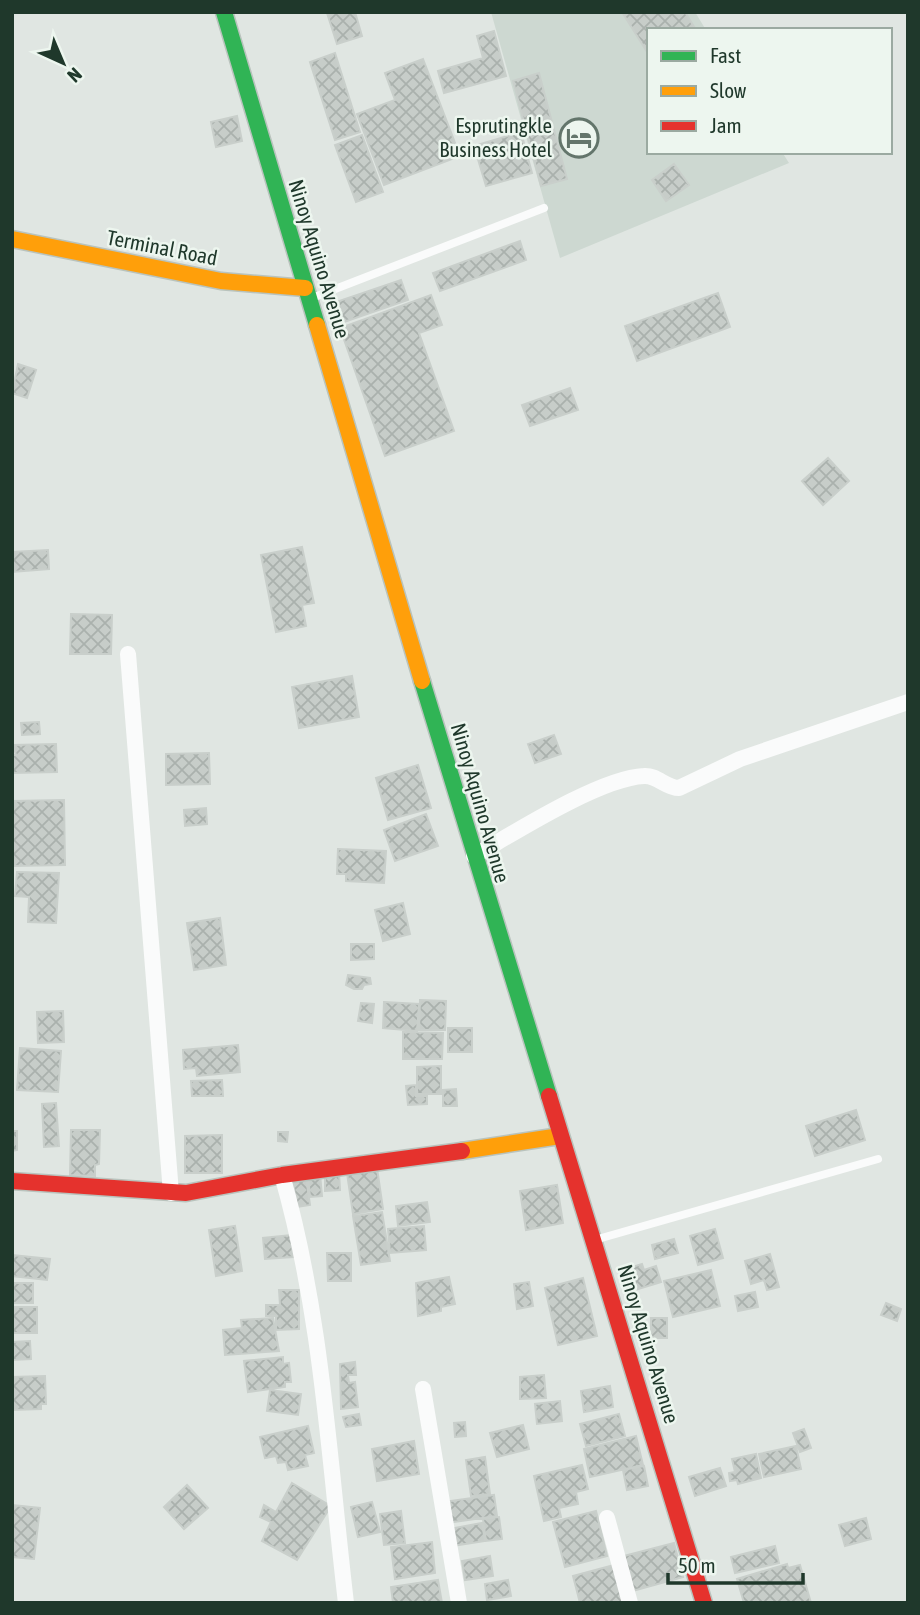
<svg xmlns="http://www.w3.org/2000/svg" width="920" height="1615" font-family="'Asap Condensed',sans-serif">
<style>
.built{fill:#cdd8d1}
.building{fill:url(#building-cross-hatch);stroke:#c9cfcb;stroke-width:2}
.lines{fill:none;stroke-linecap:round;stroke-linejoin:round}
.fast-casing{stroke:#b9c3bd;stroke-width:19}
.slow-casing{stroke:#b9c3bd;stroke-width:19}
.jam-casing{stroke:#b9c3bd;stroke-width:19}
.lane{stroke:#fafbfb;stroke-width:8}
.street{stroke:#fafbfb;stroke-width:16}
.fast{stroke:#30b455;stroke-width:16}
.slow{stroke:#ff9f0a;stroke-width:16}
.jam{stroke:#e5322d;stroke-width:16}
.labels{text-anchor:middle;stroke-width:5;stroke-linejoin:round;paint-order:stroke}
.poi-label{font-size:21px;fill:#1f382b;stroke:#edf6ef;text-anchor:end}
.street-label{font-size:21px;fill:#1f382b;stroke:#edf6ef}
</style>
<defs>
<pattern id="building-cross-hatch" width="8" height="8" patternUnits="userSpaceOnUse" patternTransform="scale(1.75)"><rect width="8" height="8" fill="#c7cdc9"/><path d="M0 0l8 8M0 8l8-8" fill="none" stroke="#aab1ad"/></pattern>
</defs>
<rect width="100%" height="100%" fill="#e0e6e2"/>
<path class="built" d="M491,12H695L706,30H649V152H782L789,163L560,258Z"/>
<path class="building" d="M355,12L362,36L337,44L327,13Z
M622,12H685L696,30H649V55Z
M494,31L506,76L444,93L438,71L483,58L477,36Z
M335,53L360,132L335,140L310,62Z
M423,59L460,156L384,185L357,114L395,100L385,73Z
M539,73L567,179L541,186L513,81Z
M237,116L242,141L216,147L211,122Z
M521,132L532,173L486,186L474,146Z
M362,135L383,192L356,202L335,145Z
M674,164L689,185L666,201L652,180Z
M520,241L526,260L440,291L433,273Z
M401,280L408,300L344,322L336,302Z
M718,293L730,327L637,361L625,326Z
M431,295L442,325L419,333L454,431L385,456L340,328Z
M18,364L36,370L27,398L12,393Z
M570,388L578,410L530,426L522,405Z
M828,458L849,481L823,505L802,481Z
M302,547L314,603L302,605L306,626L276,632L261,555Z
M48,550L49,569L12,572V552Z
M71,614L112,615L111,654H70Z
M352,676L359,717L299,728L292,687Z
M39,722L40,734L22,735L21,723Z
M554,735L561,754L535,763L528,744Z
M56,744L57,772L12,773V755H16L13,745Z
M209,753L210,784L166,785V754Z
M418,765L431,808L388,820L376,778Z
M64,800L65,865L13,866L12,801Z
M206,808L207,824L185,826L184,810Z
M426,814L438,846L395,861L384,830Z
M338,849L386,851L384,883L346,881V874H337Z
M17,872L59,873L56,923L28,922L29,897L15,896Z
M403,903L410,934L383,941L375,910Z
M220,918L226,965L194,970L187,923Z
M351,944H374V959L351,960Z
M348,975L370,978L371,984L364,985L362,989H354L346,985Z
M420,1000L446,1001L445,1030H419Z
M384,1002L419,1004L417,1031L383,1028Z
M361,1003L374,1004L372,1023L358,1021Z
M63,1011L64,1042L38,1043L37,1012Z
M448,1028H472V1052H448Z
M403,1032L443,1033L442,1059H403Z
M238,1045L240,1072L197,1076L196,1068L184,1069L183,1050Z
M20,1048L61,1051L58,1092L17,1090Z
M441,1066V1094H417V1067Z
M222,1080L223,1096H192L191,1081Z
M416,1085V1096H427V1104L408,1105L406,1086Z
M456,1089L457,1106H443V1090Z
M56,1103L59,1146L44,1147L42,1104Z
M856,1110L865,1140L815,1156L806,1126Z
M71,1130H100L99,1164L95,1165V1176L70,1175Z
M12,1131H17V1150L12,1151Z
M278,1132H288L287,1142L278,1141Z
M222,1135V1173H185V1136Z
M377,1168L383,1209L353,1214L347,1173Z
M339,1172L340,1190L325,1191V1173Z
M320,1174L322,1196L310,1197L308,1175Z
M306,1177L310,1205L296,1207L293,1178Z
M557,1185L563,1223L526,1230L520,1191Z
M427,1202L430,1222L398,1226L396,1206Z
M382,1212L390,1261L361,1265L353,1216Z
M235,1226L242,1271L216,1276L209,1230Z
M424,1226L426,1250L390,1253L388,1229Z
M715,1229L723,1258L698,1265L690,1236Z
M291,1235L293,1257L265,1259L263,1238Z
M674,1239L678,1253L655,1259L652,1245Z
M327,1253H351V1281H328Z
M770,1254L779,1287L767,1290L764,1280L751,1284L745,1261Z
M12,1255L50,1259L47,1280L12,1276Z
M642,1264L644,1270L656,1266L661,1282L635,1290L630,1271L632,1267Z
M711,1270L720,1306L673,1317L664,1281Z
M449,1277L455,1304L441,1307V1311L418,1316L416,1283Z
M583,1278L597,1336L558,1345L545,1288Z
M529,1282L533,1306L517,1309L514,1284Z
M12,1283H33V1303H12Z
M279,1290H299V1329L276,1330V1316H266V1305H280Z
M755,1292L758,1307L738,1311L735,1296Z
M886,1303L901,1309L897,1321L881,1315Z
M12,1307H37V1333H12Z
M273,1318L279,1351L225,1355L223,1330L242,1328L241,1320Z
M651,1318H667V1338H651Z
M30,1341L31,1359L12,1360V1342Z
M283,1357V1364L289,1363L291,1382H285V1387L248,1392L244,1361Z
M355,1362L356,1375H348L349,1383L355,1382L358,1407L341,1409L340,1364Z
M544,1375L546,1398L520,1399V1377Z
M45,1376L46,1404H41V1409L12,1410V1377Z
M610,1386L613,1407L584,1412L581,1391Z
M270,1390L301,1394L298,1415L267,1411Z
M560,1401L562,1421L537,1424L535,1404Z
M359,1414L361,1425L346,1427L343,1417Z
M619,1414L625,1436L586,1446L580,1424Z
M465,1422L466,1436L455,1437L454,1423Z
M523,1425L529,1449L497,1457L490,1433Z
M308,1426L314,1453L305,1455L308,1466L288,1470L286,1462L278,1463L276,1456L265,1458L260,1437Z
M804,1429L811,1448L800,1452L793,1433Z
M636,1436L643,1465L590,1477L584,1449Z
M414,1441L419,1474L377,1481L372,1449Z
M796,1446L801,1469L764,1477L759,1454Z
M756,1454L761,1478L738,1484L737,1480L730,1481L729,1473L735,1472L732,1459Z
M485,1457L490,1494L471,1496L466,1460Z
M582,1465L588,1489L576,1492L578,1504L559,1508L561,1517L544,1521L534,1476Z
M644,1466L648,1486L627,1490L623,1470Z
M720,1468L726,1486L695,1496L689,1477Z
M292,1483L331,1506L297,1560L262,1541L271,1522L260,1517L264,1505L276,1512Z
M187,1485L208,1508L184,1529L164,1507Z
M494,1495L497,1516L446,1523L443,1502Z
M372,1502L380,1532L358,1537L351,1507Z
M12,1505L40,1508L34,1559L12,1557Z
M401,1511L405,1543L384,1545L380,1514Z
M596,1511L607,1556L565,1567L553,1522Z
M499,1517L502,1539L486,1541L483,1519Z
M866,1518L871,1539L845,1546L839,1525Z
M482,1523L485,1541L452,1546L449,1529Z
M432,1542L435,1573L395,1579L391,1547Z
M674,1543L683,1577L629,1592L620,1557Z
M775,1546L779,1563L735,1573L731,1557Z
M490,1556L493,1576L465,1580L462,1561Z
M787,1564L788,1568L800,1565L811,1603H744L737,1579Z
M614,1565L624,1603H580L573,1576Z
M438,1580L442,1603H393L391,1587Z
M508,1580L511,1596L487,1600L485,1584Z"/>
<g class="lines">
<g class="fast-casing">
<path id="fast" d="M224,12L317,325
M422,681L549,1096"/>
</g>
<g class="slow-casing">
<path id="slow" d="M12,239L221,281L305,288
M317,325L422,681
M462,1151L560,1136"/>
</g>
<g class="jam-casing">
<path id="jam" d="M549,1096L704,1603
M12,1181L186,1193L282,1175L462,1151"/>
</g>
<path class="lane" d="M312,298L544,208
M598,1239L878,1159"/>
<path class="street" d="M128,654L171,1193
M474,856C514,833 600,778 644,776C657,775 666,788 679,788L740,759L908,702
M282,1175C322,1314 329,1460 346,1603
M423,1389L459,1603
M607,1518L630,1603"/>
<use href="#fast" class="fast"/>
<use href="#slow" class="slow"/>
<use href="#jam" class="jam"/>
</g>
<defs>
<g id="hotel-ring" transform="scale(2.0125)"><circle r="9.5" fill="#edf6ef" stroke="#63756b" stroke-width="1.5"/><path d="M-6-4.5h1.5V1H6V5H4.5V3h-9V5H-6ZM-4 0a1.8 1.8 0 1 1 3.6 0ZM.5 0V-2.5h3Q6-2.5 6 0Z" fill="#63756b"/></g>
</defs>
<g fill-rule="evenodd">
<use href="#hotel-ring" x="579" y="138"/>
</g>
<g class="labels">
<g class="poi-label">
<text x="552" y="133">Esprutingkle<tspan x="552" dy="24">Business Hotel</tspan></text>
</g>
<g class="street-label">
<text transform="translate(162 248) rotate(11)" y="7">Terminal Road</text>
<text transform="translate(319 259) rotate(73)" y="7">Ninoy Aquino Avenue</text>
<text transform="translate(480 803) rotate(74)" y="7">Ninoy Aquino Avenue</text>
<text transform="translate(648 1344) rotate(73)" y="7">Ninoy Aquino Avenue</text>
</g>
</g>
<rect width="920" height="1615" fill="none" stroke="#1f382b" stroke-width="28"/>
<rect x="647" y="28" width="245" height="126" fill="#edf6ef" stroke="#9baaa1" stroke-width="2"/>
<rect x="661" y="51" width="35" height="10" fill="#30b455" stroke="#9baaa1" stroke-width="2"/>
<text x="710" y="63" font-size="21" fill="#1f382b">Fast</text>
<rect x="661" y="86" width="35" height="10" fill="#ff9f0a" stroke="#9baaa1" stroke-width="2"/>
<text x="710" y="98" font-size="21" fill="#1f382b">Slow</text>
<rect x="661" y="121" width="35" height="10" fill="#e5322d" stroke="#9baaa1" stroke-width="2"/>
<text x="710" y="133" font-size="21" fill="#1f382b">Jam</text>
<g transform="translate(63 63) rotate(136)" stroke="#edf6ef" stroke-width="5" paint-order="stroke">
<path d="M0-5L12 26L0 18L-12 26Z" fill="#1f382b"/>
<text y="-10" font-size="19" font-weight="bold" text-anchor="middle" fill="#1f382b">N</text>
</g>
<path d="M668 1573v10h135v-10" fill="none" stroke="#1f382b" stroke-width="3.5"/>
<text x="678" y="1573" font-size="21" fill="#1f382b" stroke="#edf6ef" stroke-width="5" paint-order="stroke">50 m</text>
</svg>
